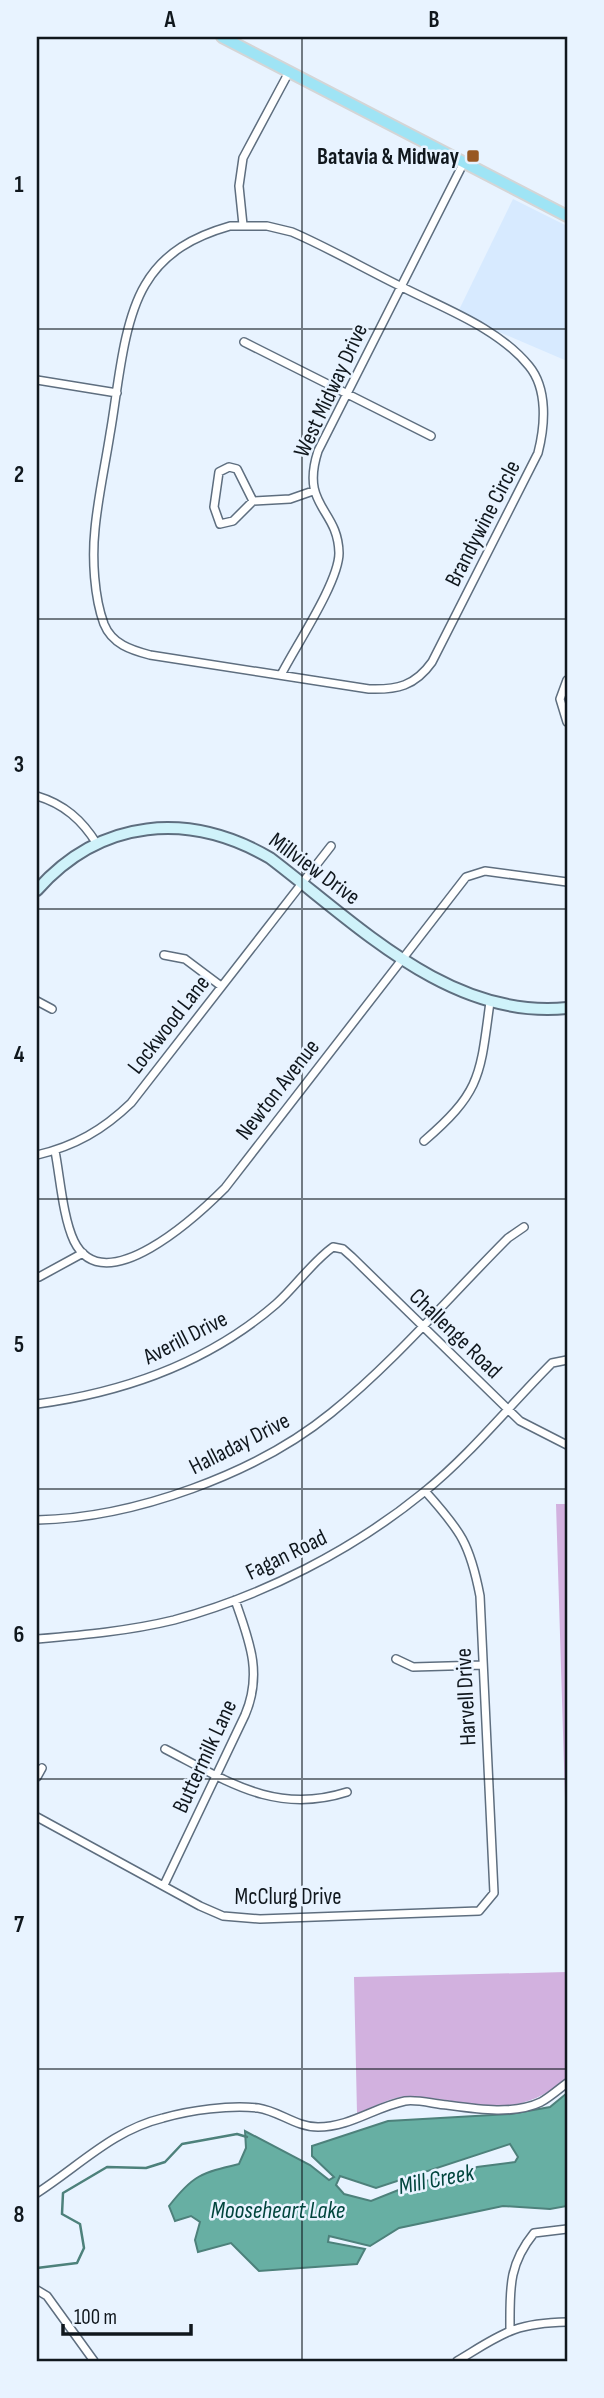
<svg xmlns="http://www.w3.org/2000/svg" width="604" height="2398" font-family="'Sofia Sans Condensed',sans-serif">
<style>
.built{fill:#d7eaff}
.green{fill:#d2b1df}
.water{fill:#67afa3;stroke:#4d817b;stroke-width:2;fill-rule:evenodd}
.lines{fill:none;stroke-linecap:round;stroke-linejoin:round}
.stream{stroke:#4d817b;stroke-width:2.5}
.street-casing{stroke:#5e6e7f;stroke-width:10}
.secondary-casing{stroke:#5e6e7f;stroke-width:14}
.primary-casing{stroke:#d4d5d6;stroke-width:14}
.street{stroke:#fff;stroke-width:7}
.secondary{stroke:#cff2fa;stroke-width:10}
.primary{stroke:#9fe4f5;stroke-width:10}
.grid{fill:none;stroke:#10171d;stroke-width:2;stroke-opacity:0.55}
.poi-dot{fill:#985722;stroke:#e8f3ff;stroke-width:2.5}
.labels{text-anchor:middle;stroke-width:5;stroke-linejoin:round;paint-order:stroke}
.poi-label{font-size:23px;font-weight:bold;fill:#10171d;stroke:#e8f3ff;text-anchor:end}
.street-label{font-size:23px;fill:#10171d;stroke:#e8f3ff}
.water-label{font-size:24px;font-style:italic;fill:#00453d;stroke:#e8f3ff}
.neatline{fill:none;stroke:#10171d;stroke-width:2.5}
.grid-label{font-size:23px;text-anchor:middle;font-weight:bold;fill:#10171d}
</style>
<rect width="100%" height="100%" fill="#e8f3ff"/>
<path class="built" d="M513,199L567,226V361L457,314Z"/>
<path class="green" d="M556,1504H567V1863Z
M567,1972V2078C512,2125 471,2099 408,2096C393,2096 372,2108 357,2113L354,1977Z"/>
<path class="water" d="M567,2093V2206L550,2209L503,2206L399,2228L370,2246L329,2236L328,2242L365,2249L357,2264L259,2271L231,2243L198,2252L195,2240L200,2222L191,2216L175,2221L169,2206C193,2175 201,2173 239,2164L246,2148L245,2131L310,2165L329,2180L334,2177L312,2156V2146L388,2121L511,2114L550,2107ZM510,2144L518,2157L515,2162L477,2167L467,2172L416,2183L371,2201L344,2194L336,2185L340,2176L376,2188Z"/>
<g class="lines">
<path class="stream" d="M37,2268L77,2263L84,2248L80,2224L62,2214L63,2193L107,2167L146,2168L165,2162L182,2144L237,2134L247,2137"/>
<g class="street-casing">
<path id="street" d="M243,225L239,186L243,158L289,72
M230,226H267L292,232C329,248 365,269 402,287C445,309 498,328 529,366C548,389 545,426 538,453L432,662C415,686 397,690 369,689L150,655C131,650 112,644 104,624C94,597 92,558 95,529C98,497 105,466 110,434C118,390 122,324 145,285C164,252 195,236 230,226Z
M244,342L431,436
M37,380L117,393
M253,501L233,521L220,524L214,507L219,472L229,467L237,469L253,501L290,499L313,491
M281,675C295,647 339,582 339,553C338,508 300,507 318,451L464,162
M567,680L560,699L567,722
M37,796C64,804 82,820 97,844
M164,955L185,959L221,986
M37,1001L52,1009
M424,1141C482,1091 480,1075 490,1002
M55,1151C60,1177 63,1218 74,1241C104,1303 198,1215 225,1188L466,877L485,871L567,882
M37,1155C75,1146 103,1130 131,1103L331,846
M39,1277L83,1253
M37,1404C125,1392 208,1363 276,1304C296,1286 312,1262 333,1247L343,1249L352,1257L520,1421L567,1445
M37,1520C134,1518 256,1474 331,1413C395,1361 450,1296 508,1238L524,1227
M37,1639C83,1635 129,1631 174,1620C263,1596 353,1550 424,1492C471,1454 510,1405 552,1363L567,1360
M396,1659L413,1667L483,1665
M165,1749C227,1781 275,1815 347,1792
M37,1777L42,1768
M37,1817L200,1906L223,1916L260,1919L479,1911L494,1893L480,1596C470,1544 461,1531 425,1491
M164,1885L245,1715C263,1673 249,1640 235,1600
M37,2193C79,2166 113,2130 163,2118C191,2110 229,2105 258,2108C279,2111 296,2127 318,2127C350,2127 375,2107 405,2101C417,2099 434,2104 447,2105C476,2109 514,2115 541,2102C550,2097 559,2089 567,2083
M37,2290L47,2296L94,2361
M510,2329C510,2289 508,2265 534,2233L567,2229
M457,2361C502,2334 513,2323 567,2322"/>
</g>
<g class="secondary-casing">
<path id="secondary" d="M37,890C101,818 189,811 270,858C357,924 450,1020 567,1008"/>
</g>
<g class="primary-casing">
<path id="primary" d="M222,37L567,216"/>
</g>
<use href="#street" class="street"/>
<use href="#secondary" class="secondary"/>
<use href="#primary" class="primary"/>
</g>
<path class="grid" d="M302,37V2361M37,329H567M37,619H567M37,909H567M37,1199H567M37,1489H567M37,1779H567M37,2069H567"/>
<rect class="poi-dot" x="466" y="149" width="14" height="14" rx="3.5"/>
<g class="labels">
<g class="poi-label">
<text x="459" y="164">Batavia &amp; Midway</text>
</g>
<g class="street-label">
<text transform="translate(330 390) rotate(-65)" y="8">West Midway Drive</text>
<text transform="translate(482 523) rotate(-63)" y="8">Brandywine Circle</text>
<text transform="translate(315 868) rotate(36)" y="8">Millview Drive</text>
<text transform="translate(168 1024) rotate(-52)" y="8">Lockwood Lane</text>
<text transform="translate(277 1089) rotate(-52)" y="8">Newton Avenue</text>
<text transform="translate(456 1333) rotate(44)" y="8">Challenge Road</text>
<text transform="translate(185 1337) rotate(-27)" y="8">Averill Drive</text>
<text transform="translate(239 1443) rotate(-27)" y="8">Halladay Drive</text>
<text transform="translate(286 1554) rotate(-26)" y="8">Fagan Road</text>
<text transform="translate(465 1697) rotate(-93)" y="8">Harvell Drive</text>
<text transform="translate(204 1756) rotate(-65)" y="8">Buttermilk Lane</text>
<text x="288" y="1904">McClurg Drive</text>
</g>
<g class="water-label">
<text transform="translate(436 2179) rotate(-11)" y="8">Mill Creek</text>
<text x="278" y="2218">Mooseheart Lake</text>
</g>
</g>
<rect width="604" height="2398" fill="none" stroke="#e8f3ff" stroke-width="77"/>
<path d="M63 2324v10h128v-10" fill="none" stroke="#10171d" stroke-width="3.5"/>
<text x="74" y="2324" font-size="21" fill="#10171d" stroke="#e8f3ff" stroke-width="5" paint-order="stroke">100 m</text>
<rect x="38" y="38" width="528" height="2322" class="neatline"/>
<g class="grid-label">
<text x="170" y="27">A</text>
<text x="434" y="27">B</text>
<text x="19" y="192">1</text>
<text x="19" y="482">2</text>
<text x="19" y="772">3</text>
<text x="19" y="1062">4</text>
<text x="19" y="1352">5</text>
<text x="19" y="1642">6</text>
<text x="19" y="1932">7</text>
<text x="19" y="2222">8</text>
</g>
</svg>
